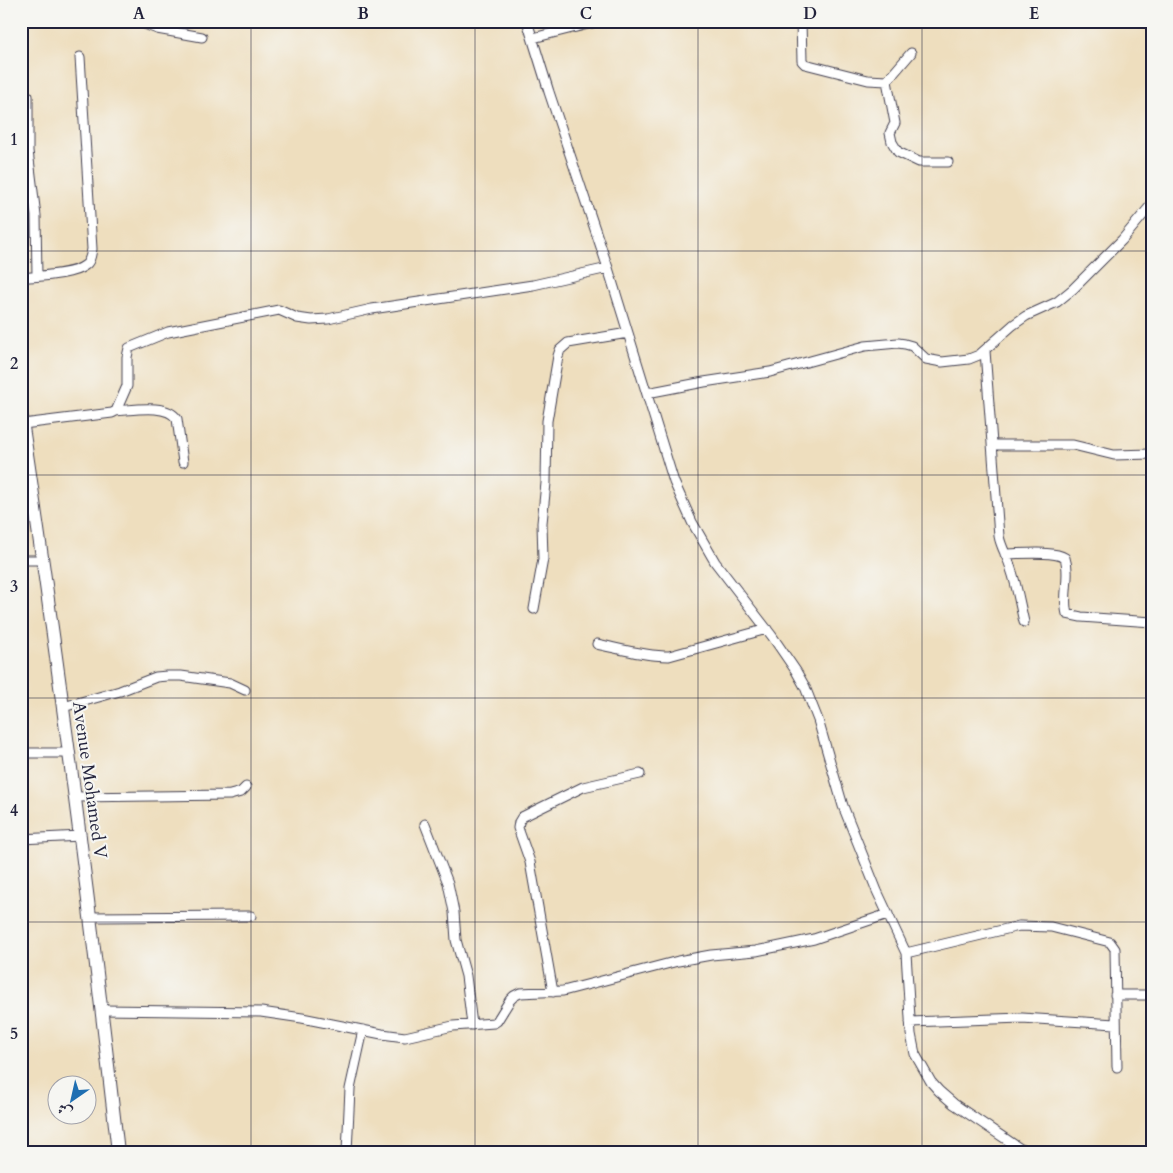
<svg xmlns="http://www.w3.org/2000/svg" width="1173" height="1173" font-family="Cardo,Amiri,serif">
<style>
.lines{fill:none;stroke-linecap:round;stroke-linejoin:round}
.minor-casing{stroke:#413e4f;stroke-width:11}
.secondary-casing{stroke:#413e4f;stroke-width:14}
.minor{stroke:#fff;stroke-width:9}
.secondary{stroke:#fff;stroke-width:12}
.grid{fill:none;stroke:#22223b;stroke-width:1;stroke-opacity:0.55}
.labels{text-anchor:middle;stroke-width:4;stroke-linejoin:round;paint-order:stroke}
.street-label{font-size:18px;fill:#22223b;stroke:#f6f6f2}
.neatline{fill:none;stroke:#22223b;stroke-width:2}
.grid-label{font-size:16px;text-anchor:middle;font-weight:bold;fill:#22223b}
</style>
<rect width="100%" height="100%" fill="#f6f6f2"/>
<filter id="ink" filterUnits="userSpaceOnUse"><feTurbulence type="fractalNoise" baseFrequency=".02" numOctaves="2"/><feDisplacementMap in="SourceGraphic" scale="10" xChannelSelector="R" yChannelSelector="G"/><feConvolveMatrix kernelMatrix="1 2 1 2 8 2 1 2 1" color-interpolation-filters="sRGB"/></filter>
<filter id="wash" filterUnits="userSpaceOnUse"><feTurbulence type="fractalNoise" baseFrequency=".0096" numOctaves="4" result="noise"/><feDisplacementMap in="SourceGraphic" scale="20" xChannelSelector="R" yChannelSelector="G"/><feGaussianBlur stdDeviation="1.12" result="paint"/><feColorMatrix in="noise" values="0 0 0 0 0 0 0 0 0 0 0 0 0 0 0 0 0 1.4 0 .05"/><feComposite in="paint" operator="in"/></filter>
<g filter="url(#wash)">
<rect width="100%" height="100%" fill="#eedebe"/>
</g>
<g filter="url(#ink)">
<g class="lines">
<g class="minor-casing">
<path id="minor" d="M137,21L157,29L202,37
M527,21L549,92L608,268L674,482L692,522L715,562L772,636L796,671L805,687L818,720L843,806L877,891L906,953L911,1034L915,1054L931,1082L939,1091L954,1104L1025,1152
M801,21L802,61L805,64L868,80L887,81L911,53
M1146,21L1152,28
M533,38L600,21
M887,81L895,123L890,133L892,142L898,152L919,162H948
M28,96V151L36,216L37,276
M21,278C37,276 72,275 84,266C90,263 91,255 92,249L80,57
M985,351L999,536C1001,548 1008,557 1011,569C1017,586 1020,605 1024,622
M647,393L704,382L770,372L865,346L898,343L905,344L912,346L926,359L942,362L969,359L979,355L1013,325L1026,316L1057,302L1073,289L1122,240L1152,204
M116,411C133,410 167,403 177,419L183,462
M23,424L112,413L116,411L127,386V357L129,348L168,332L279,310L297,318L311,320L328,319L372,309L533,285L608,268
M992,445H1073L1114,455L1152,454
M1005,554C1020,554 1054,550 1065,558C1071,576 1062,596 1067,614L1081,617L1152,622
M21,560H43
M534,609L543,559L542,523L546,483L547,421L558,356L560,350L568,343L628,333
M597,644C621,649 645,656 669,656L767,629
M63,707L120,691L156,677L167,676H181L230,683L245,690
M21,753H69
M75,797L230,795L241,792L246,787
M425,824L448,883L454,912L456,940L466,976L472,1025
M21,839L81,836
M91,917L251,916
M906,953L1019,926L1051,927L1110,942L1115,949L1117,1067
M553,992L530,862L518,828L519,822L522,817L583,787L640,774
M1115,995H1152
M102,1010L261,1012L302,1018L382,1034L405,1037L453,1026L494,1023L497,1021L510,1000L514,996L520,993L563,991L678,961L711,955L756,951L814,939L888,914
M910,1022L1022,1018L1115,1024
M347,1152L350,1089L363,1030"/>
</g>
<g class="secondary-casing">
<path id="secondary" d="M21,414C58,659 90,905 118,1152"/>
</g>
<use href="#minor" class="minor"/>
<use href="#secondary" class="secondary"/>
</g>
</g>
<path class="grid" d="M251,21V1152M475,21V1152M698,21V1152M922,21V1152M21,251H1152M21,475H1152M21,698H1152M21,922H1152"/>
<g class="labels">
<g class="street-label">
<text transform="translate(90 780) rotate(82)" y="6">Avenue Mohamed V</text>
</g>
</g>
<rect width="1173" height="1173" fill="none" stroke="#f6f6f2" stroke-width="55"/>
<g transform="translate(72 1100) rotate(214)"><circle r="24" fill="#f6f6f2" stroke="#a1a1a9"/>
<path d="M0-4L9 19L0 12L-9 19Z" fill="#1f6fb2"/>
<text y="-8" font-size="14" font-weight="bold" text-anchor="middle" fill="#22223b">ش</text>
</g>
<rect x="28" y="28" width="1118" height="1118" class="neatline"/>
<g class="grid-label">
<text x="139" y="19">A</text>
<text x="363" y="19">B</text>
<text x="586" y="19">C</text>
<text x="810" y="19">D</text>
<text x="1034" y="19">E</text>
<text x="14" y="145">1</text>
<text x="14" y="369">2</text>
<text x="14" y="592">3</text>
<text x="14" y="816">4</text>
<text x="14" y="1039">5</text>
</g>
</svg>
